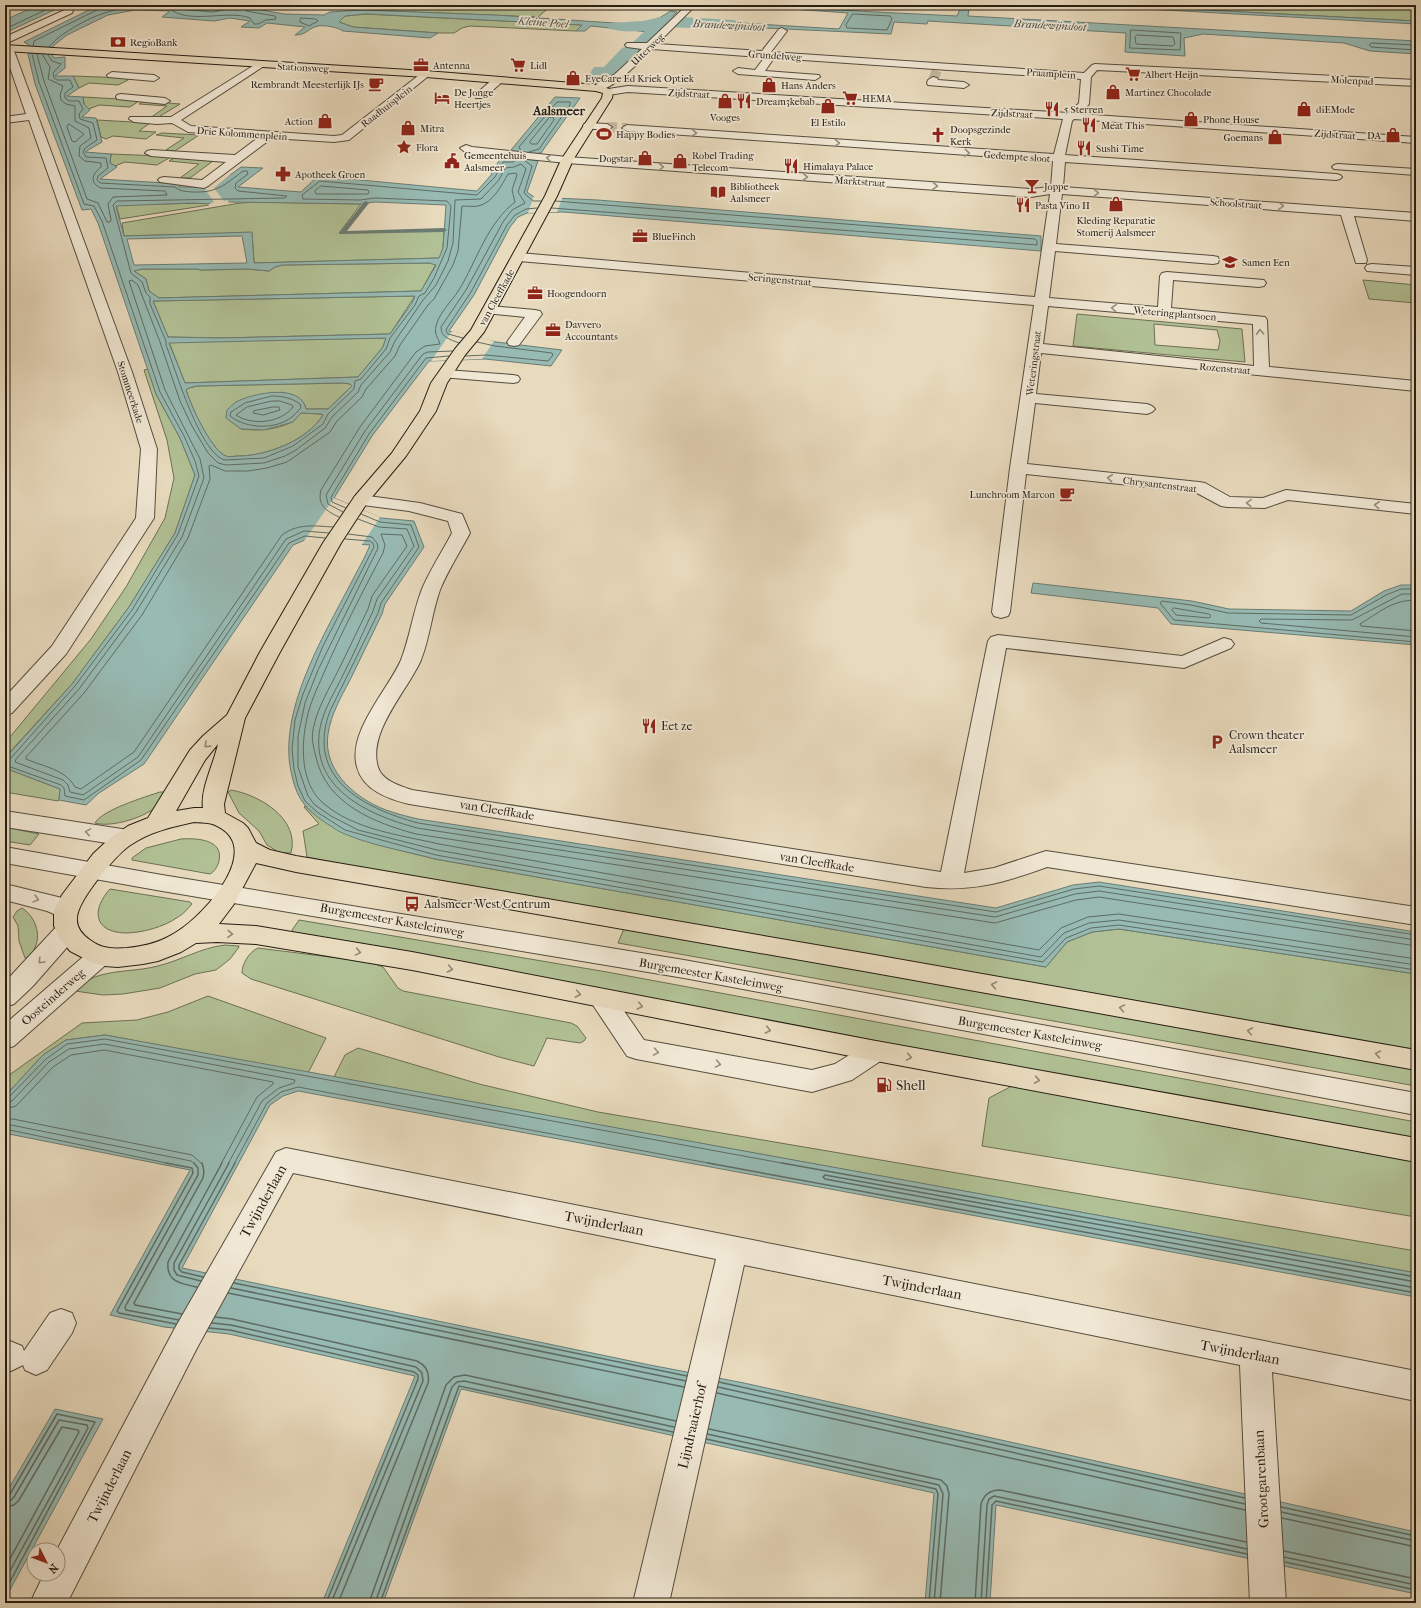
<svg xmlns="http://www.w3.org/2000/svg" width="1421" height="1608" font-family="'IM FELL French Canon',serif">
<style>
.green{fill:#b1c195;stroke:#6c7054;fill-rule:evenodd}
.water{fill:#97bab3;stroke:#6a7c73;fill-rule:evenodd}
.pier{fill:#e8dabd}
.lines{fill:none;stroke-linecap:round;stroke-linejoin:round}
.shore-far1{stroke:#5e6c64;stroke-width:1}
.shore{stroke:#5e6c64;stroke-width:1.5}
.stream{fill:#6a7c73;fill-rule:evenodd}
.canal{fill:#97bab3;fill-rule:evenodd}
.minor-tunnel{stroke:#c1b49b;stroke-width:10;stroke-dasharray:10 5;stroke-linecap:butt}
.minor-casing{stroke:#564d3e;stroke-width:2}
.major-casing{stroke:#261e14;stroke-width:2}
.minor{fill:#f0e7d4;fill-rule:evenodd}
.major{fill:#e8dabd;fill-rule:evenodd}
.oneway{stroke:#958d7e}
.oneway2{stroke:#918571}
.labels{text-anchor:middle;stroke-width:3.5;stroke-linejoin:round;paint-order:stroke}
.far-poi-label{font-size:10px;fill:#261e14;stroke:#f0e7d4;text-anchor:start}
.far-street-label{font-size:10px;fill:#261e14;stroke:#f0e7d4}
.far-water-label{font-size:11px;font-style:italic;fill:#484d44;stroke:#f0e7d4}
.poi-label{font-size:12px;fill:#261e14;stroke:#f0e7d4;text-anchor:start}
.street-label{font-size:12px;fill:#261e14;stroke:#f0e7d4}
.far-district-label{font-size:13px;font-weight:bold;fill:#261e14;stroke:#f0e7d4}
.near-poi-label{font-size:14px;fill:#261e14;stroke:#f0e7d4;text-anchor:start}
.near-street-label{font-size:14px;fill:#261e14;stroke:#f0e7d4}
</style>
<rect width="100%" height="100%" fill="#e8dabd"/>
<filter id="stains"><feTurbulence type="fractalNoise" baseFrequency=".005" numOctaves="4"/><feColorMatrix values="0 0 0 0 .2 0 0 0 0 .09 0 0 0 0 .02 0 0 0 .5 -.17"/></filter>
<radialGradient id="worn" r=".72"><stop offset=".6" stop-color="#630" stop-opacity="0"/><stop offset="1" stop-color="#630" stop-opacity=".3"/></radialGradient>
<path class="green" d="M368,5H552L538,17L363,10Z
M1107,5H1379L1416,7V21Z
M366,14L583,25L576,31L470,26L462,28L454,33H438L353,27L339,22L345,16Z
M73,76L127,78L128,80L118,85L89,83L79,88Z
M83,97L137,100L139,101L130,107L99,105L89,109L84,104Z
M144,101L180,104L157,118H150L167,106L139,104Z
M97,120L150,123L139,131L156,132L146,139L113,136L106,139L101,137Z
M162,133L199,135L175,151L166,150L184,138L156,135Z
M111,154L160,156L169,158L157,165L125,162L115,166L110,163Z
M174,158L213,161L190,178H180L199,164L169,161Z
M257,202L361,204L339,233L444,230L443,248L440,258L254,263L252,233L124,236L122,223L240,203Z
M206,203L209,205L120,219L116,205Z
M429,263L436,264L421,291L159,298L149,291L146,279L134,271L142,269H197L201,270L247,269L269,271L275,267L282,265Z
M1363,280L1416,285V303L1369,299Z
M415,296L390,334L221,338L168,337L153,301Z
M1077,314L1242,329L1245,362L1073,346ZM1154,324L1217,330L1220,341L1218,350L1155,345Z
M386,338L383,347L358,377L185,383L169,342Z
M148,369L156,394L180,438L195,475L175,533L129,607L72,684L8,754L5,761V743L91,639L126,587L165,518L174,478L167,440L144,370Z
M343,383L350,384L352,386L328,409H306C304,397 291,395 281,392L241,429C258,431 276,430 292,422C296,420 297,415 301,413L322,414L323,415C308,440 267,456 239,456C234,456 228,458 224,455C210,448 191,406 186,390L189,388L197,386Z
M5,768L60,789L59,800L58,801L5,792Z
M231,790C260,795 300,819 291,853H280L267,845L259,831L239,813L228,792Z
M160,792H164L166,793C164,796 162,801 159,804C148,817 111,828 95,823C102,810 145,797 160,792Z
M305,806C338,838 392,848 435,859L1046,967L1067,942L1092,932L1119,929L1416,974V1052L388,873L307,857L303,831L319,824L304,807Z
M5,827L39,834L30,845L5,841Z
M181,839C196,838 224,839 219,861C218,866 214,872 210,874L132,860V858L146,848Z
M110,889L190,902L192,904C188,908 184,914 178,917C164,927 142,933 125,933C94,932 91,910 110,889Z
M22,908C39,919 44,944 27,958H25L19,941L18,926L13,917L17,911Z
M299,920L607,972L1416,1122V1143L412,953L293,933L292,930Z
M625,926L1416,1068V1086L618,943Z
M225,945L239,946V947L230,959L216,970L195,974L160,988L123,994L103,995L75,991C82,983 90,978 101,975C119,970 139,971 158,966C182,960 200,948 225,945Z
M258,948L370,962L383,967L398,988L403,991L571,1023L577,1026L586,1038L584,1041L580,1043L547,1038L534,1066L499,1057L251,979L242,973C242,964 249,952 258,948Z
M208,996L326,1038L308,1073L105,1035L66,1040L43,1055L5,1096V1078L82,1023L137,1020L168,1012Z
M358,1048L479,1084L598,1112L1416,1251V1273L334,1077L345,1055Z
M1018,1085L1416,1160V1217L982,1146L989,1098L1010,1087Z"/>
<path class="water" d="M38,5H65L5,33V20Z
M99,5H233L284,14L324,15L330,12L363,10L495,15L629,24C644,23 658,21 670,11L677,12L659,28L649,32L591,26L585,31H576L582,25L366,14L345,16L339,22L353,27L438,33L430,38L343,31C337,27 325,25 318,26C308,28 307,35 295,35L305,27L267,23L259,28L241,27L250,21L230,18L214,21L162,17L170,11L135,10L108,15L67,35L53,46L51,53L54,58L65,57V68L55,76H73L79,88L67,96L83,97L84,104L90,110L82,117L96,118L102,142L85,152L111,154L110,163L117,167L100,179L182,184L179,187H214L241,167L263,168L238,187L301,192L318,176L477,191L492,174L491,173L501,158H512L517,153L511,150L555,97L580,98L541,153L532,154L527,159L538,161L527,192L534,197L598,200L1041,236V251L563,212L527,213L518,217L510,227L474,295L449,331L496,342L562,350L551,366L485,359L429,361L372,436L334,498L381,518L414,521L424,547L385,604L382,614C371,636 361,658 350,680C341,697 331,714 328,734C322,772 359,802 392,812C401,815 410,817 418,819L996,908L1073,885L1099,882L1416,932V974L1119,929L1092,932L1067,942L1046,967L435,859C406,851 373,846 345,834C339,832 334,828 329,825C308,811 298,802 292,776C276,714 323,637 351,583C357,571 365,558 370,545L305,540L293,545L144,764L99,793L86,805L59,800L60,789L5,768V761L8,755L72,684L129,607L175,533L195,475L180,438L156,394L98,223L91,209L82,210L35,84L28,54L29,45L24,42ZM230,202L361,204L375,202L446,205L443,248L439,258L254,263L252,232L124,236L116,206L191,203L216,204ZM242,236L247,263L134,265L127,239ZM429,263L436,265L421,291L159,298L149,291L146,279L134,271L142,269H197L201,270L247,269L269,271L275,267L282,265ZM415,296L412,303L390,334L221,338L168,337L153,301ZM386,338L383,347L358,377L185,383L169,343ZM343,383L350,384L352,386L328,409H306C301,383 253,393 236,402C233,404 230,407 227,410L226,418L241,429L264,430L293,422L301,413L322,414L323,415C308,440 267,456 239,456C234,456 228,458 224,455C210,447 191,406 186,390L189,388L197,386Z
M736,5L957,16L960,9H969L968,16L1416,41V54L1370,51L1344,43L1203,34L1184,38L1185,56L1125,52L1126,33L928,21L927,24L894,22L891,34L680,24L684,21L692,20L839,29L848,13Z
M1075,5H1107L1416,21V24Z
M1033,583L1192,601L1229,609L1351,611L1384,591L1401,585H1416V645L1171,624L1158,608L1031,593Z
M105,1035L1416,1273V1297L298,1091L283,1096L270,1105L182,1268L650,1365L744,1383L1416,1532V1594L996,1505L990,1603H925L934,1493L461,1389L383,1603H322L415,1376L229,1334L164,1327L110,1315L190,1170L9,1134L5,1138V1096L43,1055L66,1040Z
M55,1409L103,1419L5,1599V1495Z"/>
<path class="pier" d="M226,175H230L214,188L224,201L227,200L230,204L216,206L207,205L214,202L204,188L207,186L213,185Z
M534,196H563L557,212L528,213Z
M452,331L494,341L482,359L431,361Z
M334,498L380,517L361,546L304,541Z"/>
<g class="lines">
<path class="shore-far1" d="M175,5L178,9L213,12L229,9L237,10L239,5
M853,14L890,16L892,19L887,30L847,28L846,25Z
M301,18L316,19L318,21L309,26L300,22Z
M5,29L56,5
M1131,30L1181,33L1180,50L1130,48Z
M1137,35L1173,37L1175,44L1173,46L1136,44L1135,37Z
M1416,45L1371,43L1369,45L1371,47L1416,50
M33,46L34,41L97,10L100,5
M49,47C56,38 66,32 76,26C107,8 132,5 168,7C187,26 227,9 250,18L254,24H258L266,20L276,19L275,16L246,11L244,5
M37,54L44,81L87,199L98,203L107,222H110L111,220L108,204L113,197L167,195L165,191L101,188C89,183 92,174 101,167V163L85,161L79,156L80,146L91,138L89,128L75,121V106L66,104L61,100L60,95L63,86L48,79L50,67L42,54
M48,55L52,61L61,64L53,73L54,78L57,80H70L73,87L65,93V98L69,101H79L83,109L79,114L80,119L93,123L97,140L85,148L83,152L86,157L106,158L108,168L98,176L97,180L100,183L175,187C181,192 185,191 192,192C218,193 224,185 243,171H247L248,174L236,183L235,188L238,191L287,196L285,198L117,201L113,205L131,273L142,282L146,293L150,297V304L166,341V345C175,368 200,454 225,460L264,458L293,446L323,424L328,414L354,389L355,381L361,379L386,349L390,338L415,305L419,296L425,293L434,278L447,248L451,206L447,201L375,198L360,200L303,199L302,195L320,181L477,195L495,177L503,162H513L517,159
M550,117H553L554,120L537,144H531L530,142Z
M69,124L84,134L75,142L72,141L67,127Z
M521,151L519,147L557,102H570V105L539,149L529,152
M524,160L532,166L524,193L533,201H541
M321,186L368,190L369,192L368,194H316L315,191Z
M552,208L1037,245V241L1035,239L555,201
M463,338L448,334L446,331L447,328L471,292L507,225L515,215L526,209L537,208
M466,356L486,355L548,361L553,355L552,353L495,346L477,342
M272,396C282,396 292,398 300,404L301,408C298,411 295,414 292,417C275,430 247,429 230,416L231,412L245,403Z
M272,401H280L292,405L293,407C281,423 252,426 236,415L247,407Z
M273,407H279L280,410L263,415L253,413L254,411Z
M346,508L332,502L331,497L369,434L426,358L449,356
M343,512L328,504L326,495L365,431L423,354L428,352L453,351
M361,514L380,522L411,525L419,547L381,603L378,613L330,711C305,778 363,808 418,823L996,912L1074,889L1099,886L1416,935
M358,519L379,527L407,529L414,546L377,599L373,611C363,632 354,654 343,675C335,692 324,708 320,728C309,789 369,815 417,828L995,917L1075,894L1099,891L1416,940
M333,527C315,526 298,523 282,535L134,752L81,789L75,787C65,769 44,767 26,759V757L84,693L142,615L188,538L210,479L209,466L211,465L225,471H248L267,468L287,462L330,432L337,421L362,397L366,389L395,356L400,345L428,305L434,299L453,265L458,251L462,206C467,206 473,207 478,206C493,203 501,186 508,174L516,173L517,175L512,190L515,202C487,224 477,260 459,290C451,302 439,313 436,326C434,333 438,338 440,344L425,346L416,352L360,427L321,490C317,505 326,511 339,517
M329,533L304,531L286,539L138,757L83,795L70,792L68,785L63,780L15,762L16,759L79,689L136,612L182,537L204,478L200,459L165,390L129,281L132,280L138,285L160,342L180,401L192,426L208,453L218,463L226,465L264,463L285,456L296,450L325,428L332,417L358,392L361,385L390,352L395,341L423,300L436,285L448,261L453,243L455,200L481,199L499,180L505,168L514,167L521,164L526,169L518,192L525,203L512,210L503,222L466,290L441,327C441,338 450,339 459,343
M348,534L372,537L377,543L378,548L318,670L305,703L298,736V767L308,796L315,805L331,816L358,830L437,850L1041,957L1064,933L1089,923L1119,920L1416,965
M345,539L370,541L373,543L374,547L323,646L303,694L295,720L292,749L294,769L298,786L305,801L317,812L345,830L436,855L1043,962L1066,938L1091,928L1119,925L1416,970
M1416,589H1401L1386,595L1351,615L1228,613L1191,605L1162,601L1160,603L1174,620L1416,642
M1416,594H1402L1352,620L1261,619L1259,621L1261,623L1416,637
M1416,600C1392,600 1380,612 1360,624L1361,626L1416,631
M1174,608L1209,614L1211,616L1209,618L1176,615L1172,610Z
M5,761L10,759L75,686L132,610L178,534L199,476L195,461L184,436L160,392L102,221L94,206L84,204L39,82L32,54
M5,765L61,785L64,788L65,796L84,800L141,760L289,543L305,536L325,538
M1416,946L1099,897L1076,900L995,923L416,834C375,823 326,804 316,757C314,749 311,739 313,730C317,708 329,689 339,669C349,649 358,629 368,609L372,596L407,546L402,535L381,534L385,545L383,553C362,593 341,633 323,675C317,689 310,703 307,718C301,745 300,783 323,803C354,830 401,835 439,844L1039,950L1061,928L1088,917L1119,914L1416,959
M5,1098L9,1097L46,1059L67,1044L105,1039L787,1164
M5,1103L12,1101L49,1062L69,1049L104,1044L295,1080L294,1083L279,1088L262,1101L228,1164
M5,1109L16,1106L53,1067L71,1055L104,1050L273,1082V1084L257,1097L221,1164
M5,1119H13L192,1155L202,1164
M5,1126L11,1125L191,1161L195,1164
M5,1132L10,1130L171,1164
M234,1164L267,1103L281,1092L298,1087L714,1164"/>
<path class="shore" d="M166,1163L192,1168L193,1173L117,1311L119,1313L176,1324
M708,1163L1416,1293
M782,1163L1416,1277
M203,1277L182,1272L179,1269V1265L235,1163
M201,1281L177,1275L174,1270V1263L229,1163
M1416,1282L825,1175L823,1177L825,1179L1416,1288
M234,1283L687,1376
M197,1287C181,1284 166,1282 168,1262L222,1163
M231,1288L686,1381
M228,1293L684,1387
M182,1314L135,1305L134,1303L203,1178L204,1171L202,1163
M215,1317L232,1319L417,1361C427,1366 430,1373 428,1383L338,1603
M179,1320L126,1310L125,1307L198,1175V1168L194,1163
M212,1323L231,1325L416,1367L422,1373L423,1381L331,1603
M209,1328L230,1330L414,1372L418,1375V1379L326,1603
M719,1382L1245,1498
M718,1387L1245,1504
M717,1393L1245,1510
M709,1429L941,1480L947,1486L949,1494L940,1603
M707,1434L939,1485L943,1494L934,1603
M706,1439L936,1489L938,1494L929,1603
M5,1496L10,1494L57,1414L95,1422L5,1591
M5,1501H10L14,1497L59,1420L87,1425L88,1428L5,1580
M5,1507L14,1505L19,1500L62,1427L78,1430L79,1432L5,1568
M1281,1507L1416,1536
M1281,1512L1416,1541
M1282,1518L1416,1547
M1284,1551L1416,1579
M1284,1557L1416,1585
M1285,1562L1416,1590
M369,1603L446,1385L454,1377L465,1375L676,1421
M375,1603L452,1387L457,1382L464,1381L674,1427
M380,1603L459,1386L673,1432
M975,1603L981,1504C984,1494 990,1490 1000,1490L1246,1542
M981,1603L987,1505L989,1499L994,1496L1247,1549
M986,1603L992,1505L996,1501L1247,1554"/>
<path class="stream" d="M366,201L369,203L347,231L444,228L447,230L444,232L340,234V232L364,202Z"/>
<path class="canal" d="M665,16L734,20L739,22L742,25L739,28L734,30L668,27L642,51L634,54L614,76L605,77L600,84L594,85L588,84L586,80L594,67H604L622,48L630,45L646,30C634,32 622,32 610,29L607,26L610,23L643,21Z"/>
<path class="minor-tunnel" d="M933,80L937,70
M607,127L627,128"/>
<g class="minor-casing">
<path id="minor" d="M687,5H696L657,44L762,51L779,29L782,28L787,31L771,52L1084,73L1092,65L1095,64L1416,80V86L1097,70L1091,77L1089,104L1080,114L1416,137V143L1074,119L1072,121L1065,155L1336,174L1340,175L1342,177L1340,179L1336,180L1065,162L1063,187L1416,213V221L1354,216L1367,260L1366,263H1356L1355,260L1341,215L1062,194L1056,244L1213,256L1218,257L1219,260L1218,263L1213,264L1055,251L1049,298L1158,307L1160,276L1162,273L1167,272L1264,280L1266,283L1264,286L1259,287L1173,280L1171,308L1265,317L1267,320L1269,367L1416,381V391L1041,353L1036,394L1147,404L1152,406L1155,409L1152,412L1147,414L1035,403L1027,464L1199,482L1205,483L1230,497L1263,498L1286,490L1416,504V514L1288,500L1265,508L1227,507L1221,506L1195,492L1026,474L1010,612L1008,616L1001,618L994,616L992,612L1010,468L1034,305L519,261L514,260L513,257L514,254L519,253L1035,297L1050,194L1031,197L567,163L469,153L465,152L460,148L466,145L472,147L567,157L1031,189L1051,187L1053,161L627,131L622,128L627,125L1054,154L1063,119L628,92L608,95L603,92L608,89L628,86L1069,113L1079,103L1081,79L774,58L765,71L819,75L820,77L815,80L738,74L733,71L738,68L755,70L764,58L760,57L652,49C641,60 610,94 594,90L593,88L594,86L615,74L642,49L627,47L625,45L627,43H647ZM1048,306L1253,324L1254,366L1043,344Z
M69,8L72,9L73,11L72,13L5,44V37Z
M8,45L13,48L132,372L157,449L154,518L66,654L12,713L5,715V697L52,646L136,518L141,449L118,372L29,120L5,123V117L26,114L5,53V46Z
M261,61L264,62L266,64L264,66L181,120L191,126L334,136L342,135L423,72H429L431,74L349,140L334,142L272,138L208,186L204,188L160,182L158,180L160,178L164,177L202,180L226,162L151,156L145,153L147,151L151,150L235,155L259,137L188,132L172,123L157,124L134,122L129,119L130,117H171Z
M112,72L154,75L159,78L154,81L108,77L107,75Z
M498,77L503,80L502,82L484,98H476L475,96L476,94L494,78Z
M933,77L937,78L938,80L964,82L969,85L964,88L928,85L927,83L928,80Z
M121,94L165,98L170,101L165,104L117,99L116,97L117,95Z
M588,123L607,124L612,127L607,130L584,128L583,126L584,124Z
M1338,164L1416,169V175L1334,169L1332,167L1334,165Z
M1372,264L1416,267V275L1367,271L1365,268L1367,265Z
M490,306L535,310L540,311L542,314L519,345L514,346L509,345L507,342L525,317L485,313L483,310L485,307Z
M446,370L513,375L518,376L520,379L518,382L513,383L441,377L439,374L441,371Z
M361,495L420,503L462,514L470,533C460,552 448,570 440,590C432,612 430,637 421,660C408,690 367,732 378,767C382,781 401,786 412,790L941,872L988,641L991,637L998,635L1182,656L1224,638L1231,640L1234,644L1231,648L1184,668L1006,648L964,873L994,868L1046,851L1416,907V925L1047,867C1003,883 973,892 926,887L409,804C388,799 363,790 357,767C347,732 388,690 401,660C410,637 413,612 422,589C430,570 442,552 452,533L448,521L409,511L355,504L353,500L355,496Z
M5,811L135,831L138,836L135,841L127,844L107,843L5,827Z
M5,847L162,875L684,960L1416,1093V1115L684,978L162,891L5,863Z
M5,884L62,898L74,904L78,910L74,916L66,919L47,911L5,900Z
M67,922L76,925L79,931L76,937L33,986L14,1004L5,1007V982L58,925Z
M100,947L109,950L112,956L109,962L14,1046L5,1049V1024L91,950Z
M602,989L611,992L644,1040L812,1070L835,1064L867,1044L876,1041L885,1044L889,1051L885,1058L852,1080L812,1092L636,1059L627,1056L589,999L593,992Z
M286,1148L1416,1371V1401L1272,1372L1286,1603H1250L1240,1365L744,1265L669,1603H633L716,1259L293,1173L197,1348L67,1603H30L44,1574H58L57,1550L175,1328L276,1152Z
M61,1309L72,1313L76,1323L72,1333L47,1370L36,1375L25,1370L23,1365L11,1371L5,1369V1339L22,1346L24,1351L50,1313Z"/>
</g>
<g class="major-casing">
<path id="major" d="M5,45L426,71L598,85L612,90L613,92L612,98L573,160L557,196L484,332L465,355L447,383L436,411L406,456L367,503L341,543L280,652L245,718L224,804L225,813L243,823L248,828L256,843L270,850L296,856L869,954L1416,1050V1070L869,972L296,872L256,863L234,904L219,924L256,926L412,952L876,1041L1416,1138V1162L876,1061L412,970L256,944L217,942L196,943L181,952L158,961L143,964L118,967L104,966L91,962L70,951L60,939L54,926V910L62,895L93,854L109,839L128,826L148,818L190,750L203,736L227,715L260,652L323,543L355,496L392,453L420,411L431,383L455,349L471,330L545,196L561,160L602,98L603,93L596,91L426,77L5,51ZM218,744C214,763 200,790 203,808H194L176,811L205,760ZM194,822C201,823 209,822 215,825C266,847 205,914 178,931C162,942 146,946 127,948C113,949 102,949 90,940C83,935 76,928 77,918C77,901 115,856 129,846C149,832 171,827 194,822Z"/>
</g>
<use href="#minor" class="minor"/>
<use href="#major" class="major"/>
</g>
<defs><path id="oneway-chevron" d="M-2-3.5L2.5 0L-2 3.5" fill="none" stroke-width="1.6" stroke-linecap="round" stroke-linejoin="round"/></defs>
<g class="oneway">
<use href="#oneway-chevron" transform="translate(694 133) rotate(4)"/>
<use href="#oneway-chevron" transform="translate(837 143) rotate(4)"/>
<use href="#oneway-chevron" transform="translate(967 153) rotate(4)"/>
<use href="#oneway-chevron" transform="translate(549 158) rotate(-175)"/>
<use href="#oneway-chevron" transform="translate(661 167) rotate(4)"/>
<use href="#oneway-chevron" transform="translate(805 177) rotate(4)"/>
<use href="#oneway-chevron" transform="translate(935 186) rotate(4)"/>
<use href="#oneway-chevron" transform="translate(1096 193) rotate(4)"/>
<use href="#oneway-chevron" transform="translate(1281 206) rotate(4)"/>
<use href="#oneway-chevron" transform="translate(1114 308) rotate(-175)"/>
<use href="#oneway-chevron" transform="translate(1260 332) rotate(-93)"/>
<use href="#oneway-chevron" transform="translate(1110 478) rotate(-174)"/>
<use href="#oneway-chevron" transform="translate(1249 503) rotate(-178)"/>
<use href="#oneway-chevron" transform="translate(1377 505) rotate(-174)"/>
<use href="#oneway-chevron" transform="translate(88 832) rotate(-171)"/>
<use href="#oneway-chevron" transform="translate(36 899) rotate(15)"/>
<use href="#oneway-chevron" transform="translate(41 961) rotate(133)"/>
<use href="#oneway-chevron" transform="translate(656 1052) rotate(10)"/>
<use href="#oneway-chevron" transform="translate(718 1064) rotate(10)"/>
</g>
<g class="oneway2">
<use href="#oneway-chevron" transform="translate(207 745) rotate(136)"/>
<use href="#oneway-chevron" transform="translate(230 934) rotate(3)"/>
<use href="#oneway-chevron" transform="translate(358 952) rotate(10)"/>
<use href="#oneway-chevron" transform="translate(450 969) rotate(11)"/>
<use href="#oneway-chevron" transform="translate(994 985) rotate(-170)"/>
<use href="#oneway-chevron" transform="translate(578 994) rotate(11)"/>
<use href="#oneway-chevron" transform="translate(640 1006) rotate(11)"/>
<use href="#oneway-chevron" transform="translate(1122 1008) rotate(-170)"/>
<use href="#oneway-chevron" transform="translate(768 1030) rotate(11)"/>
<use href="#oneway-chevron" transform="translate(1250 1031) rotate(-170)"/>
<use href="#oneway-chevron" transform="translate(1378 1054) rotate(-170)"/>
<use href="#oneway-chevron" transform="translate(909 1057) rotate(10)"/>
<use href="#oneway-chevron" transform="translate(1037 1080) rotate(10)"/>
</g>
<defs>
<g id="bank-bare" transform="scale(1.2)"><path d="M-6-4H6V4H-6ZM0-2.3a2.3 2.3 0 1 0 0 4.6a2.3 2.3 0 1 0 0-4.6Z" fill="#8f2418" stroke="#f0e7d4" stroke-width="2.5" paint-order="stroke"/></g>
<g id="office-bare" transform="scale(1.2)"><path d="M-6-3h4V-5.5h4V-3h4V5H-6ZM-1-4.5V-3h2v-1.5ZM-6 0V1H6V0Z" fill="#8f2418" stroke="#f0e7d4" stroke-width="2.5" paint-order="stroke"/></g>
<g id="supermarket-bare" transform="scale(1.2)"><path d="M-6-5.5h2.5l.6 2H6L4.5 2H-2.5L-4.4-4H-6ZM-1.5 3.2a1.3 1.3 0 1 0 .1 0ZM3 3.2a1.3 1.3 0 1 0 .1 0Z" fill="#8f2418" stroke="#f0e7d4" stroke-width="2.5" paint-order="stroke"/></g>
<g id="shop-bare" transform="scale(1.2)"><path d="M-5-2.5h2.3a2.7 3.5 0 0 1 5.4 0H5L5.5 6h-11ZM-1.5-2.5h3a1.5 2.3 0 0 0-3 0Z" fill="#8f2418" stroke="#f0e7d4" stroke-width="2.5" paint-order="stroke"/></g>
<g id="cafe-bare" transform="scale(1.2)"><path d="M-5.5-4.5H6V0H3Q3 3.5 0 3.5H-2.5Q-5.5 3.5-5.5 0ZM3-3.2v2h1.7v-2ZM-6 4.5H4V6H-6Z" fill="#8f2418" stroke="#f0e7d4" stroke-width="2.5" paint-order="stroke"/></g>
<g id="hotel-bare" transform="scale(1.2)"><path d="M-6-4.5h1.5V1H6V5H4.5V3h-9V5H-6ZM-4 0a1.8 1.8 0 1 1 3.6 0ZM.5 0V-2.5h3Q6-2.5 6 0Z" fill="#8f2418" stroke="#f0e7d4" stroke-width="2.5" paint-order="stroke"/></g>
<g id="restaurant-bare" transform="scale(1.2)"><path d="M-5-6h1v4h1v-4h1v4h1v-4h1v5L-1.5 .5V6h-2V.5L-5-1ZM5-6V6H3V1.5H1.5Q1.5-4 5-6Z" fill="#8f2418" stroke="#f0e7d4" stroke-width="2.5" paint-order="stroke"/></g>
<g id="stadium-bare" transform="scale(1.2)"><path d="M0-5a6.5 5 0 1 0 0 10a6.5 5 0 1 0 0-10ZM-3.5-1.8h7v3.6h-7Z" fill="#8f2418" stroke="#f0e7d4" stroke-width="2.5" paint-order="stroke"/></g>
<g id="church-bare" transform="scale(1.2)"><path d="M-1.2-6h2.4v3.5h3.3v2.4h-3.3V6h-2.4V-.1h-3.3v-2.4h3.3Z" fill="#8f2418" stroke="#f0e7d4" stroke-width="2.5" paint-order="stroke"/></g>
<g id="sight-bare" transform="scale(1.2)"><path d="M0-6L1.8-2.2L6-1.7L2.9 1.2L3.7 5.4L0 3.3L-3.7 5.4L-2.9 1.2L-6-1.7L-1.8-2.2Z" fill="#8f2418" stroke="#f0e7d4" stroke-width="2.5" paint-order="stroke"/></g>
<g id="civic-bare" transform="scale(1.2)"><path d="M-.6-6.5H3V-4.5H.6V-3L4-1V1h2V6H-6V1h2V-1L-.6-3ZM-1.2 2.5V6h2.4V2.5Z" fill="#8f2418" stroke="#f0e7d4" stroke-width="2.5" paint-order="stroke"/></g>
<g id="pharmacy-bare" transform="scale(1.2)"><path d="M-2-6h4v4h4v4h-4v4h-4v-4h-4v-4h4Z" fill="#8f2418" stroke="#f0e7d4" stroke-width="2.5" paint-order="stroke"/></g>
<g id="bar-bare" transform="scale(1.2)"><path d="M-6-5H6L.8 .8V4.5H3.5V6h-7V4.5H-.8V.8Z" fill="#8f2418" stroke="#f0e7d4" stroke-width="2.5" paint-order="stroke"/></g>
<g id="library-bare" transform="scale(1.2)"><path d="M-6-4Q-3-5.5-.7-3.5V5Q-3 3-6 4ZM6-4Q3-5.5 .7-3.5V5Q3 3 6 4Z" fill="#8f2418" stroke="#f0e7d4" stroke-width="2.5" paint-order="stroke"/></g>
<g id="school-bare" transform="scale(1.2)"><path d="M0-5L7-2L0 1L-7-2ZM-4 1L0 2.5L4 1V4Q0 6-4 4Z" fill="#8f2418" stroke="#f0e7d4" stroke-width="2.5" paint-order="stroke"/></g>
<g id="parking-bare" transform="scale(1.2)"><path d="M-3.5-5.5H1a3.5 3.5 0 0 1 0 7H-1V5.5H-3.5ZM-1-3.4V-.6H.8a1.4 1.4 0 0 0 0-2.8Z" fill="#8f2418" stroke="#f0e7d4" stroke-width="2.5" paint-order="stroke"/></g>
<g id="bus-bare" transform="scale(1.2)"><path d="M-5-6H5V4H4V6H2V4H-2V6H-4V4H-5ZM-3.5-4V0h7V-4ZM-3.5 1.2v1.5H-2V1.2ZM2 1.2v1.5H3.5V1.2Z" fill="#8f2418" stroke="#f0e7d4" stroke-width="2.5" paint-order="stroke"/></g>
<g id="fuel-bare" transform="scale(1.2)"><path d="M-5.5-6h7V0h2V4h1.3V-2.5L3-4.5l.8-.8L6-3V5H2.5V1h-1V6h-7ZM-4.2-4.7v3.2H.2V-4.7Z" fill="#8f2418" stroke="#f0e7d4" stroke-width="2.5" paint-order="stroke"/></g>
</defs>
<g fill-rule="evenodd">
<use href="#bank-bare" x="118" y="42"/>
<use href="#office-bare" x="421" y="65"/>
<use href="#supermarket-bare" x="518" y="65"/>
<use href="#supermarket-bare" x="1133" y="74"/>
<use href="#shop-bare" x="573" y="78"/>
<use href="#cafe-bare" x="376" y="84"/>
<use href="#shop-bare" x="769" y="85"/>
<use href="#shop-bare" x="1113" y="92"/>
<use href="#hotel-bare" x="442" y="98"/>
<use href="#supermarket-bare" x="850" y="98"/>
<use href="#shop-bare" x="725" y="101"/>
<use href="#restaurant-bare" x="744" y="101"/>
<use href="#shop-bare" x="828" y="106"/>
<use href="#restaurant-bare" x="1052" y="109"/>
<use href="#shop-bare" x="1304" y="109"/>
<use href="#shop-bare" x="1191" y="119"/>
<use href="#shop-bare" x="325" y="121"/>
<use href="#restaurant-bare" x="1089" y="125"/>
<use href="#shop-bare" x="408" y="128"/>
<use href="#stadium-bare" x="604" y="134"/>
<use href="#church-bare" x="938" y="135"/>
<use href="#shop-bare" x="1393" y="135"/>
<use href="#shop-bare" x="1275" y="137"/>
<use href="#sight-bare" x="404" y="147"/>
<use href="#restaurant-bare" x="1084" y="148"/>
<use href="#shop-bare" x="645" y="158"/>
<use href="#civic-bare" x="452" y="161"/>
<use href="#shop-bare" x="680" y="161"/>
<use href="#restaurant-bare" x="791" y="166"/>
<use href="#pharmacy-bare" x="283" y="174"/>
<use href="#bar-bare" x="1032" y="186"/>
<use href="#library-bare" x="718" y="192"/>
<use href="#shop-bare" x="1116" y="204"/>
<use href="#restaurant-bare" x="1023" y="205"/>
<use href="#office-bare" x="640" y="236"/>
<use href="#school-bare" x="1230" y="262"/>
<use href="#office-bare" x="535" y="293"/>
<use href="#office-bare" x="553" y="330"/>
<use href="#cafe-bare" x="1067" y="494"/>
<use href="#restaurant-bare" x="649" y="726"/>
<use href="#parking-bare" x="1217" y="742"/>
<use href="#bus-bare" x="412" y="904"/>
<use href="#fuel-bare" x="884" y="1085"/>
</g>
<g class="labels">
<g class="far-poi-label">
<text x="130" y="46">RegioBank</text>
<text x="433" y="69">Antenna</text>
<text x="530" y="69">Lidl</text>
<text x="1145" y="78">Albert Heijn</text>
<text x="585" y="82">EyeCare Ed Kriek Optiek</text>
<text x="364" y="88" text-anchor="end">Rembrandt Meesterlijk IJs</text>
<text x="781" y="89">Hans Anders</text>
<text x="454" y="96">De Jonge<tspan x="454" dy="12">Heertjes</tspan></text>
<text x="1125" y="96">Martinez Chocolade</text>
<text x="862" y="102">HEMA</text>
<text x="756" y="105">Dream3kebab</text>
<text x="1064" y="113">5 Sterren</text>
<text x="1316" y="113">diEMode</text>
<text x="725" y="121" text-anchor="middle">Vooges</text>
<text x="1203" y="123">Phone House</text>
<text x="313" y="125" text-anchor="end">Action</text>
<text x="828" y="126" text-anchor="middle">El Estilo</text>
<text x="1101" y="129">Meat This</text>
<text x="420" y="132">Mitra</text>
<text x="950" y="133">Doopsgezinde<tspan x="950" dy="12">Kerk</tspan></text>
<text x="616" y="138">Happy Bodies</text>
<text x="1381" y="139" text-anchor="end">DA</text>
<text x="1263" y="141" text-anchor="end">Goemans</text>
<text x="416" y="151">Flora</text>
<text x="1096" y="152">Sushi Time</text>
<text x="464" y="159">Gemeentehuis<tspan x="464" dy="12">Aalsmeer</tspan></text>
<text x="692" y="159">Robel Trading<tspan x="692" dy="12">Telecom</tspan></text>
<text x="633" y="162" text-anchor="end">Dogstar</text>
<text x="803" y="170">Himalaya Palace</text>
<text x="295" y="178">Apotheek Groen</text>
<text x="730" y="190">Bibliotheek<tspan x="730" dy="12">Aalsmeer</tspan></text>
<text x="1044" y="190">Joppe</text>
<text x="1035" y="209">Pasta Vino II</text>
<text x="1116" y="224" text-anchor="middle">Kleding Reparatie<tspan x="1116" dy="12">Stomerij Aalsmeer</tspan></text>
<text x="652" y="240">BlueFinch</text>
<text x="1242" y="266">Samen Een</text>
<text x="547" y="297">Hoogendoorn</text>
<text x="565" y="328">Davvero<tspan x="565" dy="12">Accountants</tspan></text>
<text x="1055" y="498" text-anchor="end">Lunchroom Marcon</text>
</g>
<g class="far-street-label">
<text transform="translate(647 49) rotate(-44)" y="4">Uiterweg</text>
<text transform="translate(775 55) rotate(4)" y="4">Grundelweg</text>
<text transform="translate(303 67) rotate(3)" y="4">Stationsweg</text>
<text transform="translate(1051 73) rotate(4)" y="4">Praamplein</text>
<text transform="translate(1352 80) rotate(3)" y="4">Molenpad</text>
<text transform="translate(689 93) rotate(3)" y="4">Zijdstraat</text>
<text transform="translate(386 106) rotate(-38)" y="4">Raadhuisplein</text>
<text transform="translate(1012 113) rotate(3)" y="4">Zijdstraat</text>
<text transform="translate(242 133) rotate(4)" y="4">Drie Kolommenplein</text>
<text transform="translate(1335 134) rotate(4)" y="4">Zijdstraat</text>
<text transform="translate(1017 156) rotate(4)" y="4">Gedempte sloot</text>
<text transform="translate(860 181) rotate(4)" y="4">Marktstraat</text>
<text transform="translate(1236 203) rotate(4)" y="4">Schoolstraat</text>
<text transform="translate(780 279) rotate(5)" y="4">Seringenstraat</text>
<text transform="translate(496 297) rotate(-61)" y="4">van Cleeffkade</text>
<text transform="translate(1175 313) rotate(5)" y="4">Weteringplantsoen</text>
<text transform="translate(1033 363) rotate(-83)" y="4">Weteringstraat</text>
<text transform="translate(1225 368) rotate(5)" y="4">Rozenstraat</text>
<text transform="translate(131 392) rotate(72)" y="4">Stommeerkade</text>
<text transform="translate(1160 484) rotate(7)" y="4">Chrysantenstraat</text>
</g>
<g class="far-water-label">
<text transform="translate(543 22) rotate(4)" y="4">Kleine Poel</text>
<text transform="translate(729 25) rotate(3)" y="4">Brandewijnsloot</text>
<text transform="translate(1050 25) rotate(3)" y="4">Brandewijnsloot</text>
</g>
<g class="poi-label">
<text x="661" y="730">Eet ze</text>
<text x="1229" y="739">Crown theater<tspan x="1229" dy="14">Aalsmeer</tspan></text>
<text x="424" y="908">Aalsmeer West/Centrum</text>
</g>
<g class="street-label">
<text transform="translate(497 810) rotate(9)" y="4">van Cleeffkade</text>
<text transform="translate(817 862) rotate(9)" y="4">van Cleeffkade</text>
<text transform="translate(392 920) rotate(10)" y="4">Burgemeester Kasteleinweg</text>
<text transform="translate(711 975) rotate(10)" y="4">Burgemeester Kasteleinweg</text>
<text transform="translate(53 997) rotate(-41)" y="4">Oosteinderweg</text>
<text transform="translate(1030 1033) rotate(10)" y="4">Burgemeester Kasteleinweg</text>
</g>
<g class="far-district-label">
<text x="559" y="115">Aalsmeer</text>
</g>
<g class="near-poi-label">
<text x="896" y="1090">Shell</text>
</g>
<g class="near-street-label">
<text transform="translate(263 1201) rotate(-61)" y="5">Twijnderlaan</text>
<text transform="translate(604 1223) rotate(11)" y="5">Twijnderlaan</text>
<text transform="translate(922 1287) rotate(11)" y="5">Twijnderlaan</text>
<text transform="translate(1240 1352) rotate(11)" y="5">Twijnderlaan</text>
<text transform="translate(692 1426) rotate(-77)" y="5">Lijndraaierhof</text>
<text transform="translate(1261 1479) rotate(-93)" y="5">Grootgarenbaan</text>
<text transform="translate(109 1486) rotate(-63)" y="5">Twijnderlaan</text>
</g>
</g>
<rect width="1421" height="1608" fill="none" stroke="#e8dabd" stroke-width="20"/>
<rect x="6" y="6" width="1409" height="1596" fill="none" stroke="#261e14" stroke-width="2"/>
<rect x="10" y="10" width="1401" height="1588" fill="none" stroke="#261e14"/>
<g transform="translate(46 1562) rotate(132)"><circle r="19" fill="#f0e7d4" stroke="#9f9787"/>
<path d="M0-3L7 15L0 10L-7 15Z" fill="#8f2418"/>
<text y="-6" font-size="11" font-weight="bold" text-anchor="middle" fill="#261e14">N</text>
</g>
<rect width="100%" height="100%" filter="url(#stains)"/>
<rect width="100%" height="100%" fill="url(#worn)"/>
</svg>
